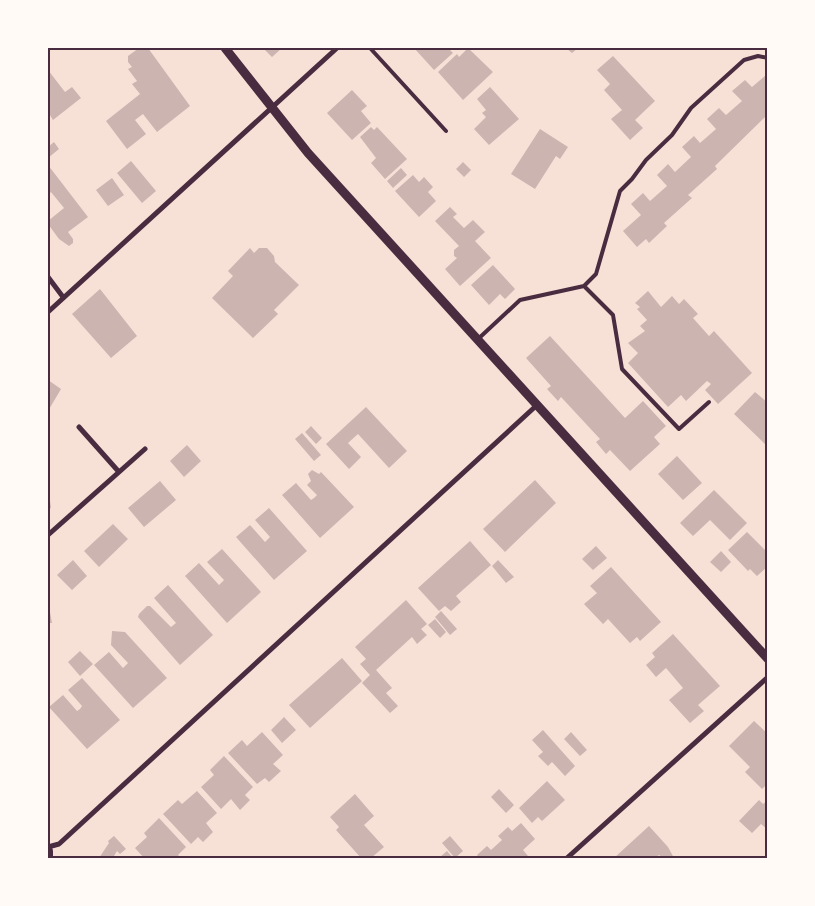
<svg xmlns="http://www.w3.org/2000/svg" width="815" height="906" font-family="'Alegreya Sans',sans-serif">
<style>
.building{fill:#ccb4b1}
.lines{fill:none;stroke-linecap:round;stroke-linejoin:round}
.service{stroke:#4a2c40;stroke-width:4}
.minor{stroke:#4a2c40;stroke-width:5}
.tertiary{stroke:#4a2c40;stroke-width:9}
.secondary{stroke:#4a2c40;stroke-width:10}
.neatline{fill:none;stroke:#4a2c40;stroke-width:2}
</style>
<rect width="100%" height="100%" fill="#f7e1d7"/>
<path class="building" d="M139,48H148L190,106L157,132L143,114L135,120L146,134L127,149L106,121L140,94L132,84L137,81L128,69L132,67L128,62V56Z
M263,48H282L272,57Z
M414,48H448L453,53L434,70Z
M468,48L493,72L463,100L438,72L457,54L459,57Z
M566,48H578L572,53Z
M613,56L655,101L635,120L643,128L630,140L611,119L622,110L604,90L610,84L597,70Z
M48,70L65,92L72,87L81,98L53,120L48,112Z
M766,75L768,114L715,166L717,169L688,195L692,198L664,223L667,226L649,243L646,239L637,247L623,231L641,215L631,204L643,193L650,201L667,186L657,175L668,164L675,172L691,157L682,147L694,136L700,143L716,129L707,119L719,108L726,115L742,101L732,91L745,80L752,87Z
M490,87L519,119L489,145L474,129L486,117L482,113L486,110L477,99Z
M352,90L367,106L361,111L371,123L352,140L327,113Z
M371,127L374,130L377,127L407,159L385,179L371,163L376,158L360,137Z
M540,129L568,147L560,159L556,156L535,189L511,174Z
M54,142L59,149L48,158V147Z
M131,161L156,191L142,203L117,173Z
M463,162L471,170L464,177L456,169Z
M48,165L88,217L68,232L73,239V243L69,246L59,239L48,224V221L64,208L51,192L48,195Z
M401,168L407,175L393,188L387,181Z
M413,175L419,182L424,177L433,187L428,192L436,201L419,217L395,191Z
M112,178L124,195L108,206L96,190Z
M450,207L457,214L453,217L464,228L473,220L485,232L475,241L491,258L460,286L445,269L457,258L454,256V250L459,246L435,221Z
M250,248L254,253L259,248H267L274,256L275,262L299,285L274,310L278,314L253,338L212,298L233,276L228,271Z
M493,265L515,289L505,299L500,294L489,305L471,285Z
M100,289L137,336L111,358L72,314Z
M648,291L661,307L672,296L679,304L684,299L698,314L693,318L709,336L714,331L752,373L718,404L705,390L711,384L707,381L686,401L681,395L668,407L628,363L638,353L628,343L645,331L640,326L647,320L637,309L640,307L635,303Z
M550,336L625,418L643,401L666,426L654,437L660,444L630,471L610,450L606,454L596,442L600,439L561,397L558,401L547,389L551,386L526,358Z
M48,380L61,389L48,411Z
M755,392L768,403V447L734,414Z
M366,407L407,451L389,468L358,434L348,443L361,457L349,469L326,444Z
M311,426L322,438L316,444L305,432Z
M302,433L321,455L314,461L295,439Z
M187,445L201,461L184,477L170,461Z
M677,456L702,483L683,500L658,474Z
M312,470L319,474L321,472L354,507L320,538L282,495L296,483L311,500L314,498L317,495L307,485L311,481L308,474Z
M535,480L556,503L505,552L483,529Z
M160,481L176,500L144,527L128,508Z
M48,486L51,508L48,509Z
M714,490L747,523L730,540L710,520L693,536L680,523Z
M269,508L307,551L274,580L236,537L250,525L265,542L270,537L255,520Z
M113,524L128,539L99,567L84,551Z
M747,532L768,553V566L757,576L750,569L748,571L728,550Z
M470,541L491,565L456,596L461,602L451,611L445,606L439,611L418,588Z
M596,546L607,558L593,570L582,559Z
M222,549L261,592L227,623L185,576L199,563L219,585L224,580L207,562Z
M721,551L731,562L721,572L710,562Z
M73,560L87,576L72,590L57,575Z
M498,560L514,577L506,583L492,566Z
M611,567L661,622L640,641L637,637L630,643L608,619L603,624L584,604L597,593L590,586Z
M168,585L213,635L180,665L138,617L139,614L147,606H150L171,627L176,623L154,598Z
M406,600L427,624L421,629L427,635L417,644L412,637L376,670L392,688L386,693L398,706L390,713L362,683L370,675L360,664L366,659L355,647Z
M48,601L52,623H48Z
M441,611L457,629L450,635L435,617Z
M435,619L446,632L440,638L428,625Z
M112,631L125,632L167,678L133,708L94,665L109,652L123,668L128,663L111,645Z
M673,634L720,686L698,705L704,711L690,723L669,700L683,688L666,668L656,677L646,665L655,657L652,653Z
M80,651L93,664L80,676L68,662Z
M342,658L362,681L310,728L289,705Z
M82,678L120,720L87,749L49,707L63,695L77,711L80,709L82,706L68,690Z
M284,717L296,730L282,743L271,730Z
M754,721L768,734V783L762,789L745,772L750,767L729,746Z
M543,730L575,766L565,776L552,762L548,766L538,756L543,752L532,740Z
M262,732L283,755L273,764L281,771L269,782L265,778L257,784L228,753L242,740L247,746Z
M571,732L587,750L580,756L564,739Z
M224,756L253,787L245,795L250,800L240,810L231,799L221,809L201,787L214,775L210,770Z
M547,781L565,800L542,821L538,817L532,823L519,808Z
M499,789L514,805L506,813L491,797Z
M197,791L217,813L206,823L213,832L203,842L198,837L191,844L163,814L178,800L182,804Z
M355,794L374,816L364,825L384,847L371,858H361L336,830L339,827L330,817Z
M759,800L763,804L768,800V830L761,824L752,833L739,821Z
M159,818L186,847L178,855L181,858H144L135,848L147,837L144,833Z
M521,823L535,839L523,850L528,856L526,858H479L477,855L487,846L491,850L502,840L498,836L508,827L512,831Z
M649,826L668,847L674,858H663L659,855L655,858H614Z
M114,836L126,849L120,854L117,851L114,856L119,858H99L109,843L108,841Z
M450,836L463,851L455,858L442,843Z
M447,851L453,858L440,857Z"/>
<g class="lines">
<path class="service" d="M370,48L446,131
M584,286L613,315L622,369L679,429L709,402
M477,340L520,300L584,286L596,274L620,191L632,179L646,160L672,135L691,108L744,60L758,56L768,58"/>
<path class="minor" d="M48,277L63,297
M48,312L337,48
M79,427L119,472
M48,535L145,449
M48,847L59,844L537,405
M567,858L768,677"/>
<path class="tertiary" d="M225,48L308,153L768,659"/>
<path class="secondary" d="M48,851V858"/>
</g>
<rect width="815" height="906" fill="none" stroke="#fffaf5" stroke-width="98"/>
<rect x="49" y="49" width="717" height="808" class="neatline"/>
</svg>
